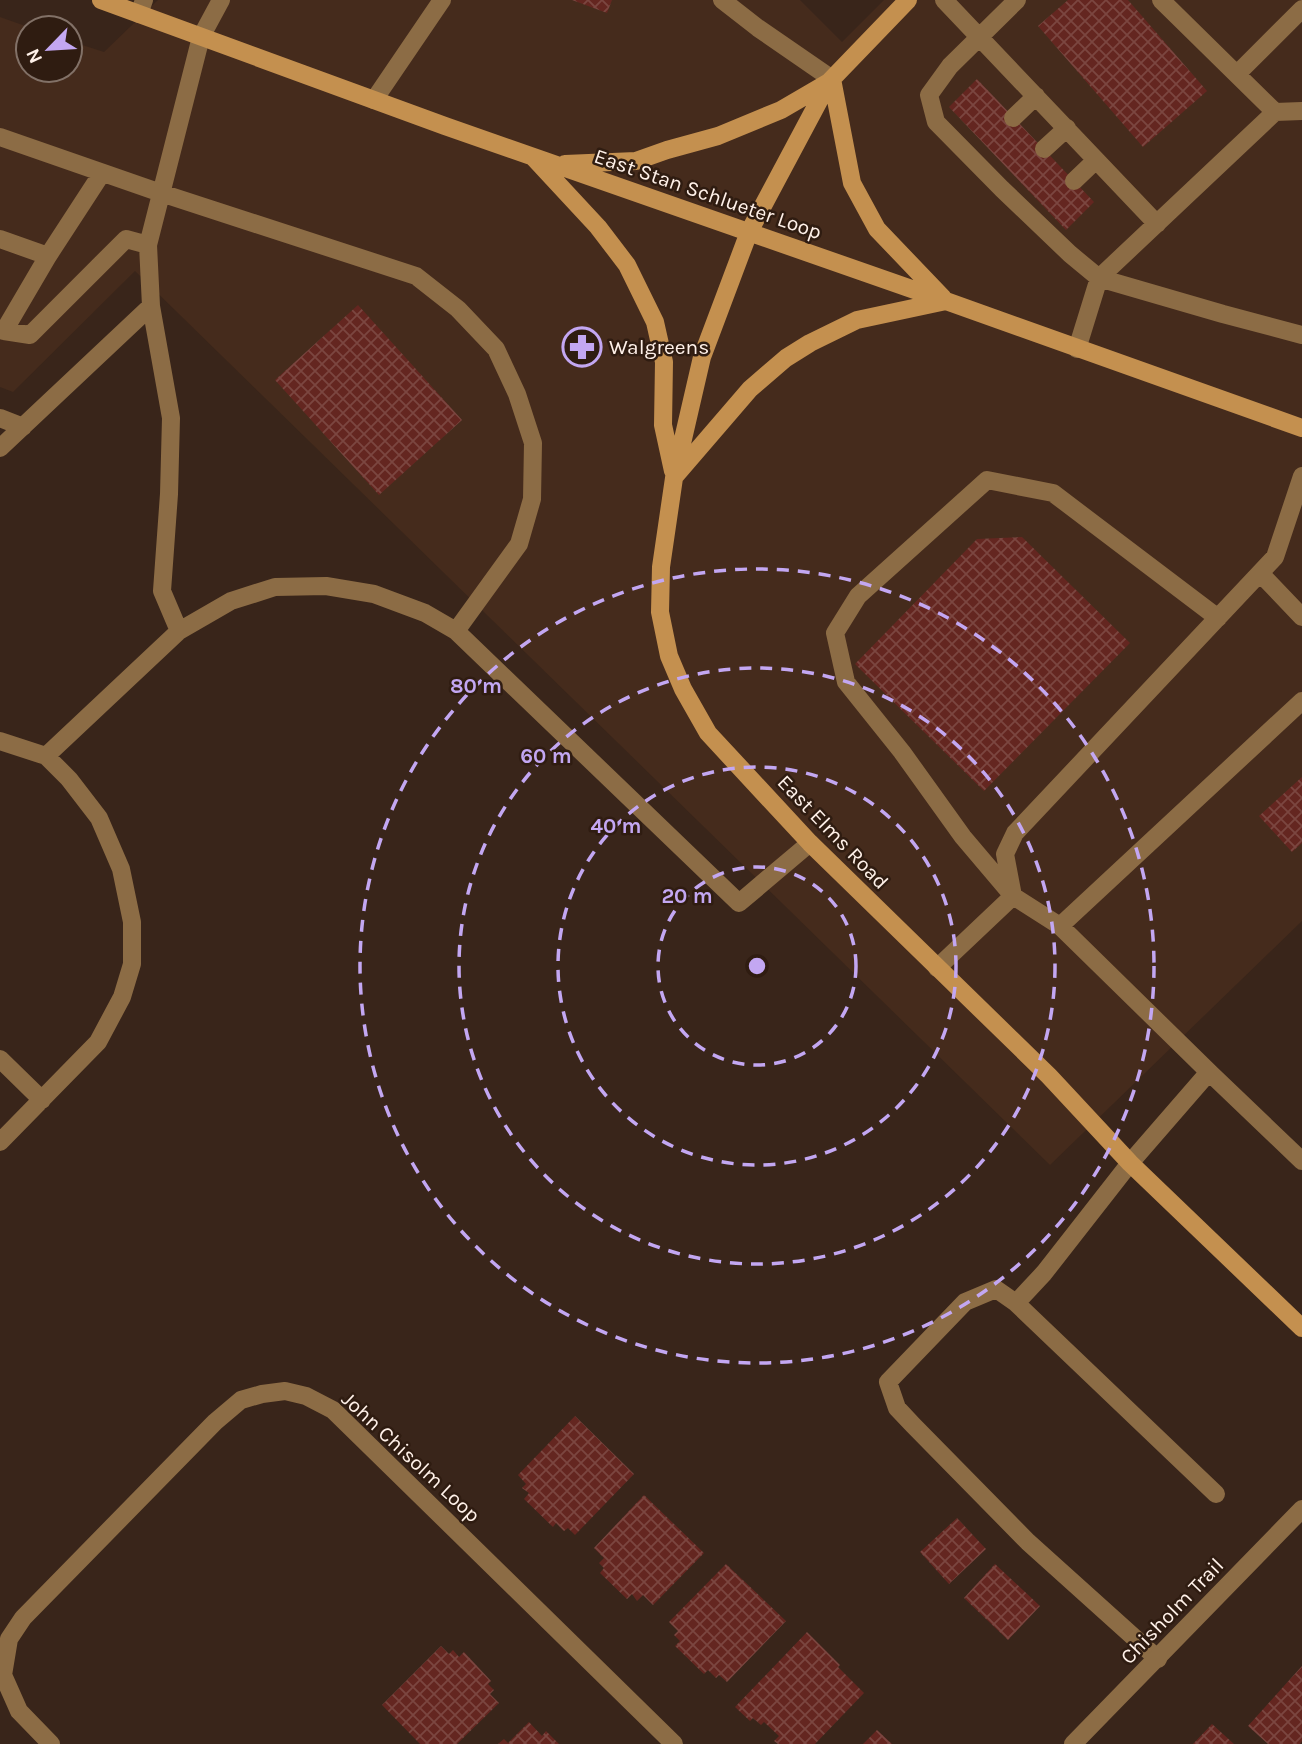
<svg xmlns="http://www.w3.org/2000/svg" width="1302" height="1744" font-family="Karla,sans-serif">
<style>
.built{fill:#452b1c}
.building{fill:url(#building-cross-hatch)}
.lines{fill:none;stroke-linecap:round;stroke-linejoin:round}
.lane{stroke:#8c6c45;stroke-width:18}
.street{stroke:#8c6c45;stroke-width:18}
.secondary{stroke:#c4904f;stroke-width:18}
.ring{fill:none;stroke:#c3a7f2;stroke-width:3.5;stroke-dasharray:12 9}
.labels{text-anchor:middle;stroke-width:5;stroke-linejoin:round;paint-order:stroke}
.street-label{font-size:21px;fill:#fff1e9;stroke:#2f1c11}
.poi-label{font-size:21px;fill:#fff1e9;stroke:#2f1c11;text-anchor:start}
.centre{fill:#c3a7f2;stroke:#2f1c11;stroke-width:3.5}
.ring-label{font-size:21px;text-anchor:middle;font-weight:bold;fill:#c3a7f2;stroke:#2f1c11;stroke-width:5;stroke-linejoin:round;paint-order:stroke}
</style>
<defs>
<pattern id="building-cross-hatch" width="8" height="8" patternUnits="userSpaceOnUse" patternTransform="scale(1.75)"><rect width="8" height="8" fill="#642620"/><path d="M0 0l8 8M0 8l8-8" fill="none" stroke="#7b4640"/></pattern>
</defs>
<rect width="100%" height="100%" fill="#39251a"/>
<path class="built" d="M158,0H800L842,42L884,0H1302V921L1050,1165L135,271L13,392L0,387V17L31,28H28V70H70V41L104,52Z"/>
<path class="building" d="M572,0H612L607,13Z
M1068,0H1128L1207,91L1143,147L1038,26Z
M977,79L1094,202L1066,230L949,107Z
M358,305L462,420L379,495L275,380Z
M1022,537L1130,643L984,791L855,664L977,539Z
M1302,777V843L1292,852L1259,816Z
M575,1416L634,1474L575,1535L568,1528L564,1531L556,1523L553,1527L524,1499L529,1493L522,1488L526,1484L518,1475Z
M644,1495L704,1553L653,1605L643,1595L637,1601L632,1594L627,1599L600,1573L604,1568L599,1563L604,1558L594,1548Z
M957,1518L986,1549L949,1584L920,1552Z
M726,1564L786,1621L727,1682L719,1675L716,1678L708,1670L704,1674L675,1646L680,1641L674,1635L678,1631L669,1622Z
M995,1564L1040,1606L1008,1640L964,1598Z
M807,1632L840,1665L838,1667L864,1693L815,1744H778L774,1741L779,1736L764,1722L761,1725L753,1718L750,1721L735,1707Z
M441,1646L449,1654L453,1650L459,1657L464,1652L491,1681L488,1684L494,1690L490,1694L499,1703L457,1744H420L382,1705Z
M1302,1666V1741L1300,1744H1268L1248,1726Z
M529,1722L542,1736L546,1731L559,1744H498L504,1739L508,1743Z
M1212,1724L1234,1744H1193Z
M877,1730L892,1744H863Z"/>
<g class="lines">
<path class="lane" d="M722,0L758,28L832,79
M944,0L1157,224
M1017,0L950,66L929,95L936,122L1002,189L1070,254L1099,278L1223,314L1302,335
M1161,0L1275,112L1302,111
M139,14L144,0
M1237,74L1302,9
M374,100L442,0
M1013,118L1036,96
M0,137L161,193L416,276L458,309L496,349L517,394L533,443L532,499L519,544L456,631
M1044,149L1067,128
M1074,181L1096,160
M0,239L48,256L4,331L0,330
M48,256L102,173
M4,331L30,335L126,239L148,245
M1077,349L1099,278L1275,112
M0,418L23,427
M0,448L151,306
M1260,573L1302,617
M179,631L162,591L169,494L171,418L151,306L148,245L201,37L221,0
M0,741L46,756L69,779L99,818L121,869L132,922V964L122,997L98,1042L0,1142
M46,756L179,631L231,601L275,587L326,586L374,594L425,613L456,631L739,903L810,843
M1060,926L1302,701
M937,968L1013,896L1005,854L1015,833L1275,557L1302,476
M0,1059L42,1100
M1209,1072L1302,1161
M1016,1303L1216,1494
M1158,1659L1028,1542L913,1425L897,1408L888,1382L965,1302L996,1289L1016,1303L1044,1273L1130,1163L1209,1072L1060,926L1013,896L963,837L902,752L846,682L835,633L858,596L987,480L1053,493L1218,618"/>
<path class="street" d="M51,1744L19,1711L3,1675L9,1639L23,1618L215,1422L241,1400L262,1394L285,1391L306,1396L333,1410L674,1744
M1073,1744L1302,1509"/>
<path class="secondary" d="M101,0L445,126L946,301L1302,428
M908,0L829,82L749,232L702,357L674,478L661,567L660,612L669,656L683,689L708,733L810,843L1049,1076L1130,1163L1302,1328
M832,79L852,183L877,229L943,298
M533,157L598,227L627,265L655,322L664,362L663,425L673,471
M565,164L636,161L667,150L718,136L781,110L829,82
M676,475L750,389L786,358L810,343L857,320L946,301"/>
</g>
<g class="ring">
<circle cx="757" cy="966" r="99"/>
<circle cx="757" cy="966" r="199"/>
<circle cx="757" cy="966" r="298"/>
<circle cx="757" cy="966" r="397"/>
</g>
<defs>
<g id="pharmacy-ring" transform="scale(2.0125)"><circle r="9.5" fill="#2f1c11" stroke="#c3a7f2" stroke-width="1.5"/><path d="M-2-6h4v4h4v4h-4v4h-4v-4h-4v-4h4Z" fill="#c3a7f2"/></g>
</defs>
<g fill-rule="evenodd">
<use href="#pharmacy-ring" x="582" y="347"/>
</g>
<g class="labels">
<g class="street-label">
<text transform="translate(708 194) rotate(19)" y="7">East Stan Schlueter Loop</text>
<text transform="translate(833 832) rotate(46)" y="7">East Elms Road</text>
<text transform="translate(411 1457) rotate(43)" y="7">John Chisolm Loop</text>
<text transform="translate(1172 1611) rotate(-46)" y="7">Chisholm Trail</text>
</g>
<g class="poi-label">
<text x="609" y="354">Walgreens</text>
</g>
</g>
<circle cx="757" cy="966" r="10" class="centre"/>
<g class="ring-label">
<text x="476" y="693">80 m</text>
<text x="546" y="763">60 m</text>
<text x="616" y="833">40 m</text>
<text x="687" y="903">20 m</text>
</g>
<g transform="translate(49 49) rotate(245)"><circle r="33" fill="#2f1c11" stroke="#827167" stroke-width="2"/>
<path d="M0-5L12 26L0 18L-12 26Z" fill="#c3a7f2"/>
<text y="-10" font-size="19" font-weight="bold" text-anchor="middle" fill="#fff1e9">N</text>
</g>
</svg>
